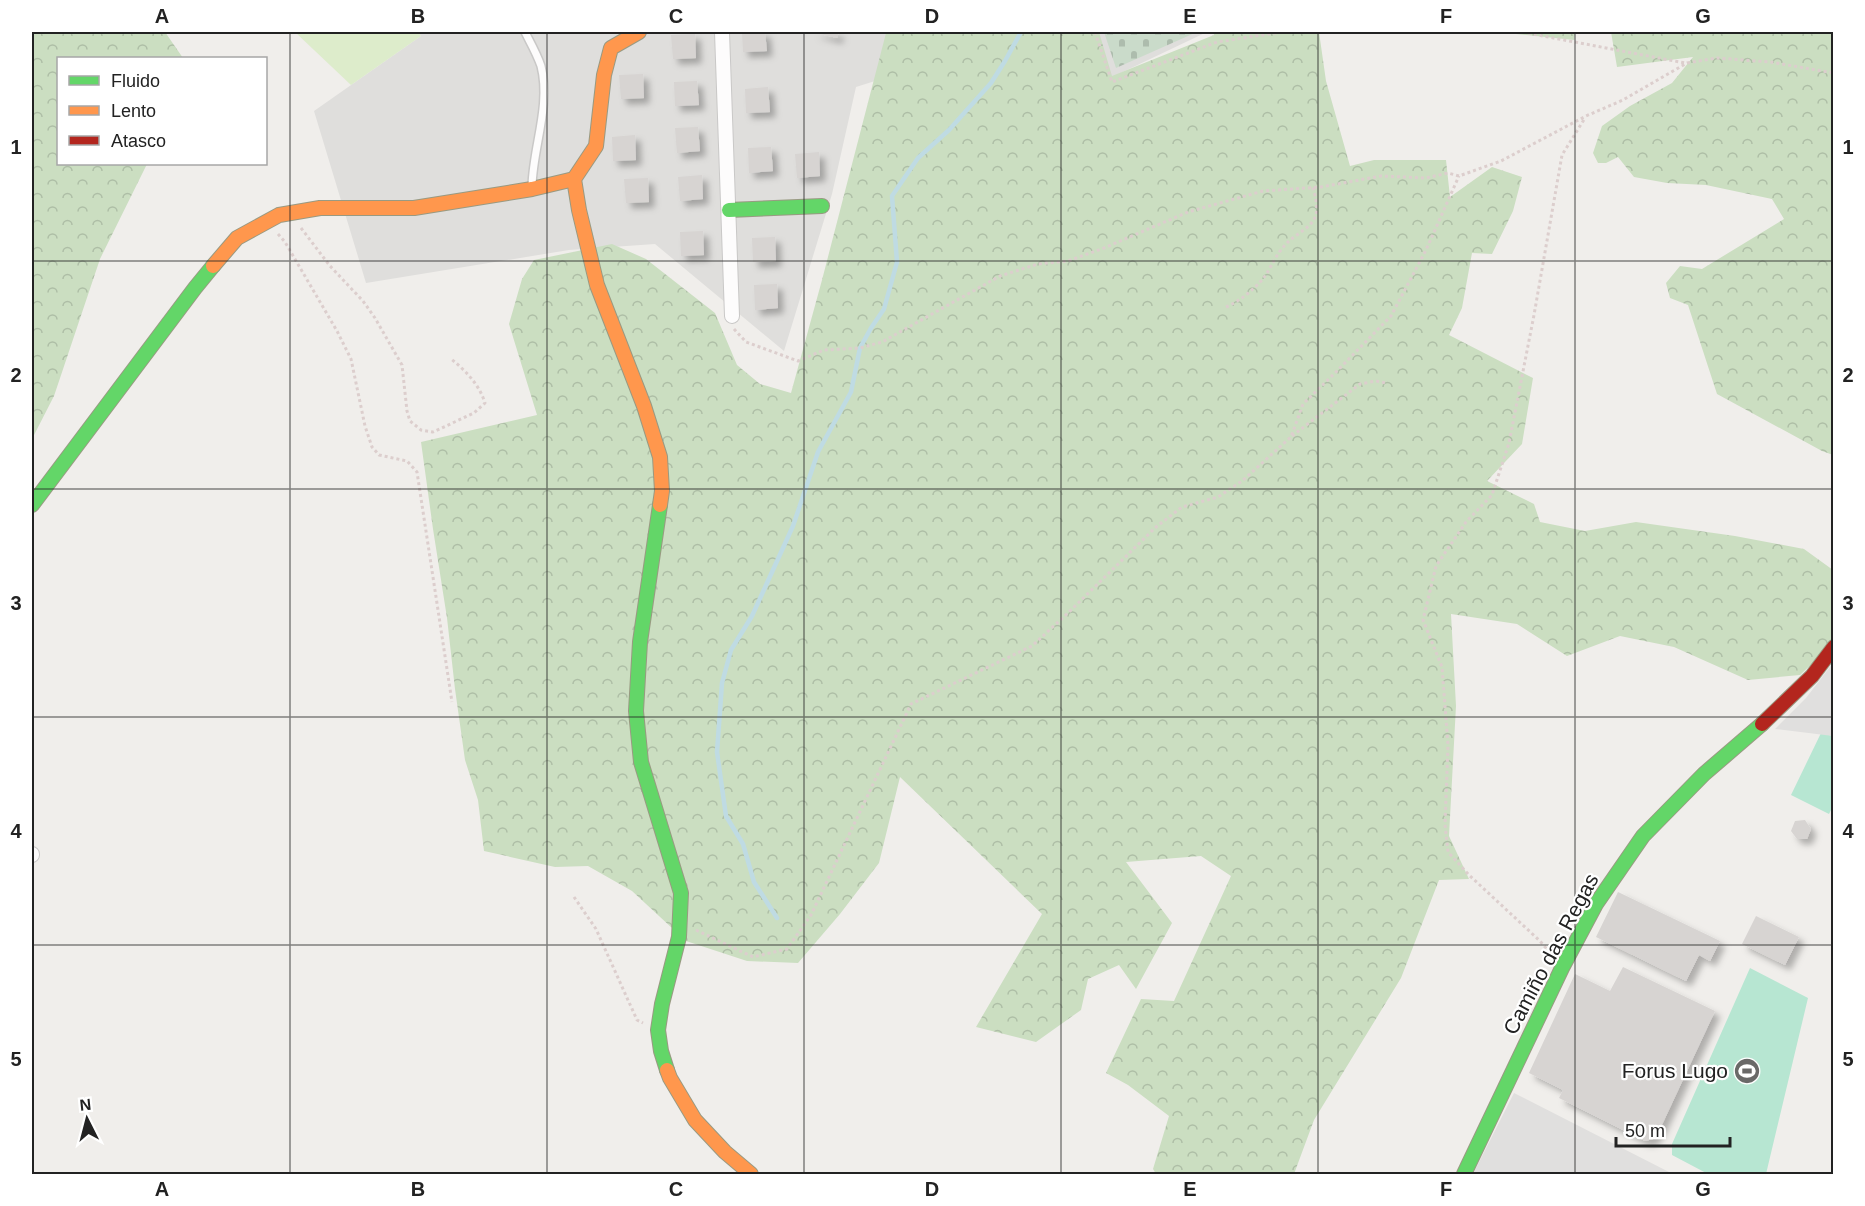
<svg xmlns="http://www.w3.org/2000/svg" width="1865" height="1206" font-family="Helvetica,sans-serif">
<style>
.residential{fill:#dfdedc}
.grass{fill:#ddeccb}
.forest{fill:url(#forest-crowns)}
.cemetery{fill:url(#cemetery-stones)}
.pitch{fill:#b7e6d2}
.parking{fill:#e0dfde}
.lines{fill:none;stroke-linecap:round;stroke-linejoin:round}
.stream{stroke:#bfdbe3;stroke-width:4.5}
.building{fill:#d7d4d2;filter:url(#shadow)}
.lane-casing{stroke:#c9c8c7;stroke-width:10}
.street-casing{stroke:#c9c8c7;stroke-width:16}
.fast-casing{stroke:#999a82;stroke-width:16}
.slow-casing{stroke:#999a82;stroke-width:16}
.jam-casing{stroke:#999a82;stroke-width:16}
.path{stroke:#dccecd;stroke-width:3;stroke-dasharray:3 3;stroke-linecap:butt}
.lane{stroke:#fdfcfc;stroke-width:7}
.street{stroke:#fdfcfc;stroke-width:14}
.fast{stroke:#63d668;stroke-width:14}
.slow{stroke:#ff974d;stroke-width:14}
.jam{stroke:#b3261e;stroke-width:14}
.grid{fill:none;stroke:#222;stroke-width:1.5;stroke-opacity:0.55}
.labels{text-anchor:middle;stroke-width:4.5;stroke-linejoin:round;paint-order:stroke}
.street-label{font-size:21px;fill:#222;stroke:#fff}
.poi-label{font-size:21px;fill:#222;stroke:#fff;text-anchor:end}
.neatline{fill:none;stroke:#222;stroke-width:2}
.grid-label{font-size:20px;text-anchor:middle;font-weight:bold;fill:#222}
</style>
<defs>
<pattern id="forest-crowns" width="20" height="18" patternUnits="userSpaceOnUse" patternTransform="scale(1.5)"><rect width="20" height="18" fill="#cbdec1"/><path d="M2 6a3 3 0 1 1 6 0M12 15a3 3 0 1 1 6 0" fill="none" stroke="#aebea6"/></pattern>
<pattern id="cemetery-stones" width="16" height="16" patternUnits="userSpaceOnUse" patternTransform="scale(1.5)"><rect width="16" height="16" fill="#cadbca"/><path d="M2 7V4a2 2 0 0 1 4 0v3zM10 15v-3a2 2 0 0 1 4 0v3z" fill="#adbcad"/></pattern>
<filter id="shadow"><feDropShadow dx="5.5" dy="5.5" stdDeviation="3" flood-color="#0004"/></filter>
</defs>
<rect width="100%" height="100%" fill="#f0eeeb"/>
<path class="residential" d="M418,32H1030L856,87L832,194L784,351L655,244L569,250L366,283L314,111L421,36Z
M1089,32H1207L1108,79Z"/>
<path class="grass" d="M295,32H418L421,36L351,85Z"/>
<path class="forest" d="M32,32H165L183,58H58V164H147L100,259L54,396L32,439Z
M888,32H1099L1112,76L1214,35L1213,32H1319L1326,81L1350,166L1374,160H1446L1450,197L1492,167L1522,177L1513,211L1492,254L1472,253L1462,308L1449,335L1533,378L1522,444L1487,481L1534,504L1540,522L1585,531L1636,522L1735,536L1804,549L1833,570V644L1800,675L1748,680L1674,647L1620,636L1567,656L1517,624L1451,614L1456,706L1449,836L1469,879L1439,880L1401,978L1314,1120L1294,1174H1156L1153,1169L1169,1116L1128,1085L1106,1073L1141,999L1174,1001L1231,876L1201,856L1126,862L1172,923L1136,989L1119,965L1088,979L1081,1010L1036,1042L976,1027L1042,914L900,777L879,863L840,914L798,963L747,961L686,941L632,891L588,866L555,867L484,851L478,800L465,760L455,689L447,618L433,529L421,442L537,415L509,324L522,279L534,260L612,244L646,259L715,313L737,365L760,384L791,393L822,280L886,33Z
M1496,32H1575L1574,40Z
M1611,32H1833V455L1822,451L1717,394L1688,305L1670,298L1666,283L1680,266L1702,269L1784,219L1772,199L1706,185L1667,183L1634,177L1618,157L1606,163H1598L1593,153L1602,126L1630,106L1672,83L1693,57L1617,67Z"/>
<path class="cemetery" d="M1104,32H1197L1116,68Z"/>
<path class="pitch" d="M1821,733L1833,736V806L1829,814L1791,795Z
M1750,968L1808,998L1766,1174H1708L1672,1155V1144Z"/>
<path class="parking" d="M1833,663V736L1775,729L1806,698Z
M1514,1093L1669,1172L1667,1174H1473Z"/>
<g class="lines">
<path class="stream" d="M777,918L754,882L743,844L726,816L717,752L722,683L731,650L752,616L793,526L818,452L851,392L860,348L871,328L884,309L897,262L892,196L918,158L949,130L991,83L1005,61L1021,32"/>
</g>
<path class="building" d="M742,32H765L767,51L743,52Z
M812,32H839L837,38Z
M695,34L696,58L673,59L671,35Z
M643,74L644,98L621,99L619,75Z
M697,81L699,105L675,106L674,82Z
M768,87L770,112L746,113L745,89Z
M698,127L700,151L677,153L675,128Z
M635,135L636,160L613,161L612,137Z
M771,147L773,171L749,173L748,148Z
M819,152L820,176L797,178L795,154Z
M702,175L703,199L680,201L678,177Z
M648,178L649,202L626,203L624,179Z
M703,231L704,255L681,256L680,232Z
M775,237L776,261L753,262L752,238Z
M777,284L778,308L755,310L754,285Z
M1805,820L1811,829L1807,839H1797L1791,831L1795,821Z
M1618,892L1720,941L1710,961L1699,955L1686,981L1596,937Z
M1756,916L1799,937L1785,965L1742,944Z
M1623,967L1715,1011L1659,1131L1653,1139L1645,1141L1559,1098L1563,1090L1529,1073L1575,974L1610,991Z"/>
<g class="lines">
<g class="lane-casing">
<path id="lane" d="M525,32C530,42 537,54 541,66C551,105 533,147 532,186"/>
</g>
<g class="street-casing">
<path id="street" d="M722,32L732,316
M32,854V855"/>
</g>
<g class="fast-casing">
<path id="fast" d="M729,210L822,206
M32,505L195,288L213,266
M660,505L640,642L636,711L641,762L681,893L679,937L662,1004L658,1030L661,1051L667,1070
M1464,1174L1562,968L1596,904L1643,836L1704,774L1762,724"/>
</g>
<g class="slow-casing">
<path id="slow" d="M639,32L611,48L604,75L596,146L574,179L579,210L597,285L644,406L660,457L662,491L660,505
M213,266L237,238L279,215L320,208H414L532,189L574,179
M667,1070L670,1078L695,1120L725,1152L751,1174"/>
</g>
<g class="jam-casing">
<path id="jam" d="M1762,724L1812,676L1834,647"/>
</g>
<path class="path" d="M1095,32L1112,82L1217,42L1282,32
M1522,32L1685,63
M301,228L330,266L363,301L375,318L402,365L407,411L410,421L421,430L433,432L474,413L485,403C479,384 465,370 450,358
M278,234L285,242L337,331L351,359L365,426L372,447L379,455L407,461L417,472L452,702
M1226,307C1240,301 1253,290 1263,279C1271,268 1276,254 1286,244C1295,234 1312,228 1316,215C1318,205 1315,196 1313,187
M734,329L746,342L798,361L824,350L860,348L882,342L1000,276L1038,264L1068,261L1104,248L1188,212L1263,191L1321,187L1381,176L1426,178L1448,173L1459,176L1501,161L1586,116L1623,100L1687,63L1717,58L1770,62L1834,73
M1292,436L1360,384L1376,381L1386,383
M574,897L596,929L637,1020L643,1023
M696,930L753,957L787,949L811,915L911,704L1032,646L1069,612L1156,527L1182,507L1218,497L1242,481L1291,437L1303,404L1337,371L1391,316L1426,250L1459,176
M1550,953L1540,941L1469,875L1448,852L1445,824L1448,745L1442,667L1423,620L1436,566L1466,522L1492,495L1509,443L1534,315L1562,155L1585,118"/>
<use href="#lane" class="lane"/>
<use href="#street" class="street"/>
<use href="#fast" class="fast"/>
<use href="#slow" class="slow"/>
<use href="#jam" class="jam"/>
</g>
<path class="grid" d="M290,32V1174M547,32V1174M804,32V1174M1061,32V1174M1318,32V1174M1575,32V1174M32,261H1834M32,489H1834M32,717H1834M32,945H1834"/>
<defs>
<g id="stadium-disc" transform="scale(1.35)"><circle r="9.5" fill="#6a6968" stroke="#fff"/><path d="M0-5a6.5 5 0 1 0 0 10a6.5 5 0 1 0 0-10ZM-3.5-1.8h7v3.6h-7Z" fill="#fff"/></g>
</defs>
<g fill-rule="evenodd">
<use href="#stadium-disc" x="1747" y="1071"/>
</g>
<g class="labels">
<g class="street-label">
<text transform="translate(1551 954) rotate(-62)" y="7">Camiño das Regas</text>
</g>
<g class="poi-label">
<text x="1728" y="1078">Forus Lugo</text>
</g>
</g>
<rect width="1865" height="1206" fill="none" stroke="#ffffff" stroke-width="66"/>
<rect x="57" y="57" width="210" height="108" fill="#ffffff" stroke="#a7a7a7" stroke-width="1.5"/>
<rect x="69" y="76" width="30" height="9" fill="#63d668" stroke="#a7a7a7" stroke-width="1.5"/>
<text x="111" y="87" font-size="18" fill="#222222">Fluido</text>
<rect x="69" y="106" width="30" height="9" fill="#ff974d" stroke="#a7a7a7" stroke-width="1.5"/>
<text x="111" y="117" font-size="18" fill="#222222">Lento</text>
<rect x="69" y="136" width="30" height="9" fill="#b3261e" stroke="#a7a7a7" stroke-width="1.5"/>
<text x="111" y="147" font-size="18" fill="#222222">Atasco</text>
<g transform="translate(87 1119) rotate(354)" stroke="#ffffff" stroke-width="4.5" paint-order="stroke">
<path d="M0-4.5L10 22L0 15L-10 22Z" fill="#222222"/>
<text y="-9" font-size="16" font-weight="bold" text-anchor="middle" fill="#222222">N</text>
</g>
<path d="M1616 1137v9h114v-9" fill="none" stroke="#222222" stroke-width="3"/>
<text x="1625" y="1137" font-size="18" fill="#222222" stroke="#ffffff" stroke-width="4.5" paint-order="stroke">50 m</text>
<rect x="33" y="33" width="1799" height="1140" class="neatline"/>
<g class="grid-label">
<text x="162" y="23">A</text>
<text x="418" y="23">B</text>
<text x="676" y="23">C</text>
<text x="932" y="23">D</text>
<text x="1190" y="23">E</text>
<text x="1446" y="23">F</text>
<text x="1703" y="23">G</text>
<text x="16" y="154">1</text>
<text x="1848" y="154">1</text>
<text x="16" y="382">2</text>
<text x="1848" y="382">2</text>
<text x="16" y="610">3</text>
<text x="1848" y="610">3</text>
<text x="16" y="838">4</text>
<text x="1848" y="838">4</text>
<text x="16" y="1066">5</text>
<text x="1848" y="1066">5</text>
<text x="162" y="1196">A</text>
<text x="418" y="1196">B</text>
<text x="676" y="1196">C</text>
<text x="932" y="1196">D</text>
<text x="1190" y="1196">E</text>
<text x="1446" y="1196">F</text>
<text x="1703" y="1196">G</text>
</g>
</svg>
